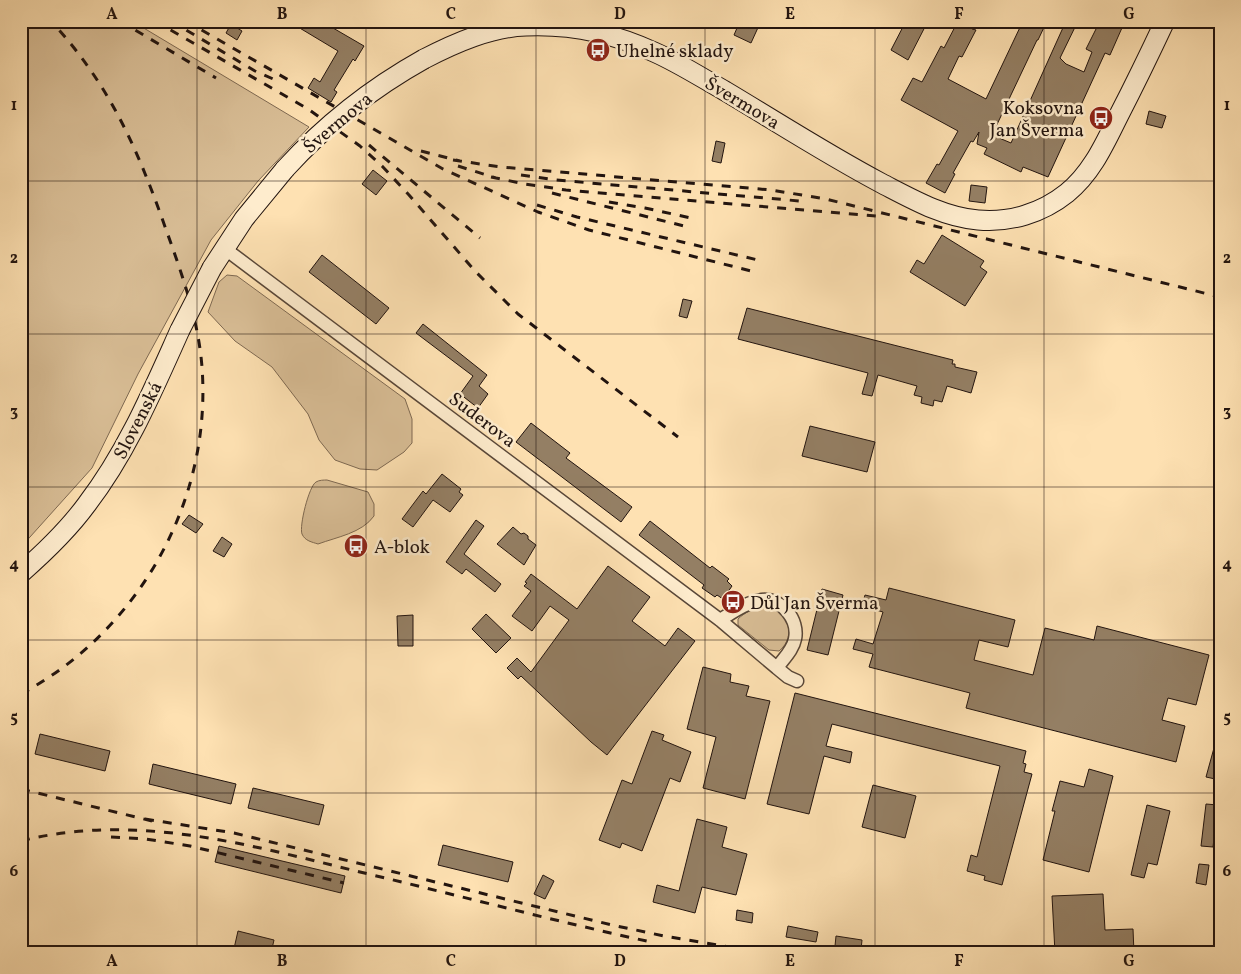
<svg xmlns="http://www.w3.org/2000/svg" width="1241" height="974" font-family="Vollkorn,serif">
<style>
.green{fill:#d9be96;stroke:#7e6952}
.building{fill:#947f64;stroke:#22140f}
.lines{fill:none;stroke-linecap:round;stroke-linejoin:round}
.street-casing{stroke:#594738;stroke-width:15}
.secondary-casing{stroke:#22140f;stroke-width:21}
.street{stroke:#feeccd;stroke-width:12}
.secondary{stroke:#feeccd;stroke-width:19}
.rail{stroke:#22140f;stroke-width:3;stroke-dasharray:9 9;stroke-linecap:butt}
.secondary-bridge-casing{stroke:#22140f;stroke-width:21;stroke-linecap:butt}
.secondary-bridge{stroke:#feeccd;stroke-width:19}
.grid{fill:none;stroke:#22140f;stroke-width:1;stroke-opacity:0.55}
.labels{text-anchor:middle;stroke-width:5;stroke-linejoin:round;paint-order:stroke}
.poi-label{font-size:19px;fill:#22140f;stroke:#feeccd;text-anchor:start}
.street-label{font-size:19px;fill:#22140f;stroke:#feeccd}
.neatline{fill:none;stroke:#22140f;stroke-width:2}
.grid-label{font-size:16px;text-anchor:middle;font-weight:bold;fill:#22140f}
</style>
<rect width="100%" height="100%" fill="#fee1b2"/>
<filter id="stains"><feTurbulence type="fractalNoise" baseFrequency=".004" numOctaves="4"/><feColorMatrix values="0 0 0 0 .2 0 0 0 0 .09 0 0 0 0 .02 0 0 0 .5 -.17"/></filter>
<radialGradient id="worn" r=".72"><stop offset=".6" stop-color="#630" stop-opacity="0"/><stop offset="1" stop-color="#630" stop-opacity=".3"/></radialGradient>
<path class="green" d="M21,21H132L309,127L258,181L211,240L138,374L92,468L21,547Z
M227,275L237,276L405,399L412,419V443L404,452L377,470L360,469L335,460L319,440L308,414L272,367L235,341L208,312L219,282Z
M327,480L368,492L374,504V516C362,533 337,537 318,544C312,542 305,541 302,534C299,526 309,486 316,482C319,480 324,480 327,480Z
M764,606C788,606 798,636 779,651L769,650L738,625V619C744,613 755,607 764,606Z"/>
<path class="building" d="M288,21H321L364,46L355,61L353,59L334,90L337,92L331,102L308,88L314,78L320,82L338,51Z
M740,21H761L751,43L734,35Z
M906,21H928L908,60L891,50Z
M958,21H976L972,29L976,30L962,57L959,56L948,79L986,99L1023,21H1047L1038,40H1037L992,135L1011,143L1066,21H1078L1060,58L1066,64L1084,72L1092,52L1086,49L1100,21H1125L1110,55L1105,53L1048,177L1023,167L1021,172L984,154L987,148L977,144L979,132L973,142L971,141L953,173L955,174L945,193L926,183L937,164L939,165L958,131L901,100L913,78L922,82L941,46L944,48Z
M231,24L242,31L237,40L226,33Z
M1149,111L1166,116L1162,128L1146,124Z
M716,141L725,143L721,163L712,161Z
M373,170L387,181L376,195L362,184Z
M971,185L987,187L985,203L969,201Z
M942,235L984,261L980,267L987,272L965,306L910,272L917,260L924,264Z
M322,255L389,308L376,324L309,272Z
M683,299L692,301L687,318L679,316Z
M747,308L953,360L952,364H955V367L977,372L971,393L947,386L942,402L934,400L933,406L921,403L922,397L914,395L917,386L878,375L872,396L862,394L868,373L738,339Z
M423,324L487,375L479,386L488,394L478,408L460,394L473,376L416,333Z
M531,423L570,453L566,458L632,507L621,522L516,442Z
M810,426L875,442L867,472L802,456Z
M442,474L461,489L459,492L463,495L450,512L433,500L413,527L402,519L423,491L426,494Z
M189,515L203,524L196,533L182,524Z
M476,520L484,526L464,554L501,584L495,592L466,569L462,574L446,562Z
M650,521L710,568L712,566L729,579L727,581L732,586L723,599L717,595L715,597L702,588L704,585L639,535Z
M513,527L521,534L524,533L528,536V539L536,545L524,565L497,544Z
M222,537L232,544L224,557L213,551Z
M608,566L650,597L632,621L665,646L678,628L695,641L607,755L591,742L521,676L518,679L507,668L517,658L531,672L569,620L550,606L532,631L512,616L531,591L524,586L527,583L525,582L531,574L577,609Z
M889,588L1015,620L1008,647L979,640L974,660L1033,675L1045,628L1094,640L1097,626L1209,655L1196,705L1168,698L1162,720L1185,726L1176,762L966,708L970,693L869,667L873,654L853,649L856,639L873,644L883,612L862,606L865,595L886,600Z
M822,589L843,595L828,655L807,650Z
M486,614L511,638L496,653L472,629Z
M413,615V646H398L397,616Z
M703,667L731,674L730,682L749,686L746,696L770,701L745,799L703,788L716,737L687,729Z
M795,693L1026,751L1023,763L1026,764L1024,772L1032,774L1002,885L984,880L985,876L967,871L971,855L977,857L1000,766L832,724L826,746L852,752L850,763L824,756L809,814L767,804Z
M652,731L664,735L662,740L691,752L680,782L670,778L642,851L622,843L620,848L599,840L622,780L632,784Z
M40,734L110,751L105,771L35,754Z
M1217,737H1220V780L1206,777Z
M153,764L236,784L231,804L149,784Z
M1089,769L1113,776L1089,872L1043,860L1055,811H1052L1060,781L1084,787Z
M873,785L916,796L905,838L862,827Z
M253,788L324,805L319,825L248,808Z
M1206,804L1218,805L1213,847L1201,846Z
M1147,805L1170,811L1157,865L1148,863L1144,878L1131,875Z
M697,819L727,827L722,847L747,854L736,895L702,887L695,913L653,902L657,885L679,891Z
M443,845L513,862L508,882L438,865Z
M219,846L345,876L341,893L215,862Z
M1199,864L1209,865L1206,885L1196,883Z
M543,875L554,881L545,899L534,894Z
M1103,894L1105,930L1133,929L1134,953H1055L1052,896Z
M737,910L753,913L752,923L736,920Z
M788,926L818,932L816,942L786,937Z
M238,931L274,940L271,953H233Z
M836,936L862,940L861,950L835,946Z"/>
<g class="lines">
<g class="street-casing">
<path id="street" d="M224,248L720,620L777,668C783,659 793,650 795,639C799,620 782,598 762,600C747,602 733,612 720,620
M777,668L788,677L797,681"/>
</g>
<g class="secondary-casing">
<path id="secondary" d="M424,59C455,43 491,27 526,26C570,24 615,34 654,52C679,63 702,78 725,91C777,122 828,155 881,183C912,199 943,217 978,220C1010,223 1042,213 1067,193C1092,173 1105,143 1119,115C1135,84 1150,53 1165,21
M212,268L244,219L285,169
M21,573C45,552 68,530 87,504C127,452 153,390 180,330"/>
</g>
<use href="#street" class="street"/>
<use href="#secondary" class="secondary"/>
<path class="rail" d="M120,21L216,78
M155,21L308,109L360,146L382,166L409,195L475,271L518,314L678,437
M171,21L255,71L280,82
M186,21L443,169L538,212L589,230L755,272
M369,145L480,238
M421,151L460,161
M453,160L501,167L771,190L826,199L1220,297
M458,166L496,178
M521,175L556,180L800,201
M491,177L525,184L566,190L876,216
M552,193L688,227
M609,202L645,208L691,218
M537,205L577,217L758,260
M21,694C139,631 212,501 202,367C198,316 180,269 163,221C135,143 108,83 51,21
M21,789L152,821
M145,819L234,833L612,925L664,936L765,953
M111,837L146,839L190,846L344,883
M21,841C135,812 250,845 360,872C457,895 554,921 651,942"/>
<g class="secondary-bridge-casing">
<path id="secondary-bridge" d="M285,169C325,125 372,88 424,59
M180,330L212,268"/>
</g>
<use href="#secondary-bridge" class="secondary-bridge"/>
</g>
<path class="grid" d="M197,21V953M366,21V953M536,21V953M705,21V953M875,21V953M1044,21V953M21,181H1220M21,334H1220M21,487H1220M21,640H1220M21,793H1220"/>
<defs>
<g id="bus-disc" transform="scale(1.25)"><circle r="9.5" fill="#8f2418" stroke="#feeccd"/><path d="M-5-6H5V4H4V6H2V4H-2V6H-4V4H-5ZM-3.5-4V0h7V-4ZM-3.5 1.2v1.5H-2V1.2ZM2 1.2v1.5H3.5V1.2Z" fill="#fff"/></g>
</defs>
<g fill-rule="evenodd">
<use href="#bus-disc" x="598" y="50"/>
<use href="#bus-disc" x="1101" y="118"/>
<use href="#bus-disc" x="356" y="546"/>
<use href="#bus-disc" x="733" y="602"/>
</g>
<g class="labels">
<g class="poi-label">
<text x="616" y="57">Uhelné sklady</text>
<text x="1084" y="114" text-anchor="end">Koksovna<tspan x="1084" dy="22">Jan Šverma</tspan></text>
<text x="374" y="553">A-blok</text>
<text x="750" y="609">Důl Jan Šverma</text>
</g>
<g class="street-label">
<text transform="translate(743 102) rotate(31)" y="7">Švermova</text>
<text transform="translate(337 122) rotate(-40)" y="7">Švermova</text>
<text transform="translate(483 419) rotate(37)" y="7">Suderova</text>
<text transform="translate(137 420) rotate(-63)" y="7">Slovenská</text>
</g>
</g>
<rect width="1241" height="974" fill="none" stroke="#fee1b2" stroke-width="55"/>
<rect x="28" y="28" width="1186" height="918" class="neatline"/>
<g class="grid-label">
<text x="112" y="19">A</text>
<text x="282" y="19">B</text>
<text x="451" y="19">C</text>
<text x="620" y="19">D</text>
<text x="790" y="19">E</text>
<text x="959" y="19">F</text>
<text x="1129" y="19">G</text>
<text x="14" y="110">1</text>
<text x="1227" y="110">1</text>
<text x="14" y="263">2</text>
<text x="1227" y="263">2</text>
<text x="14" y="416">3</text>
<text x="1227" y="416">3</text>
<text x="14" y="569">4</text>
<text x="1227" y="569">4</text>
<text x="14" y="722">5</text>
<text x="1227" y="722">5</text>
<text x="14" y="876">6</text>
<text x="1227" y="876">6</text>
<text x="112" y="966">A</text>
<text x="282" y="966">B</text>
<text x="451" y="966">C</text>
<text x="620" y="966">D</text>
<text x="790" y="966">E</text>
<text x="959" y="966">F</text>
<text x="1129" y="966">G</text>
</g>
<rect width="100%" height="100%" filter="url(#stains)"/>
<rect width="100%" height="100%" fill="url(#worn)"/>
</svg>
